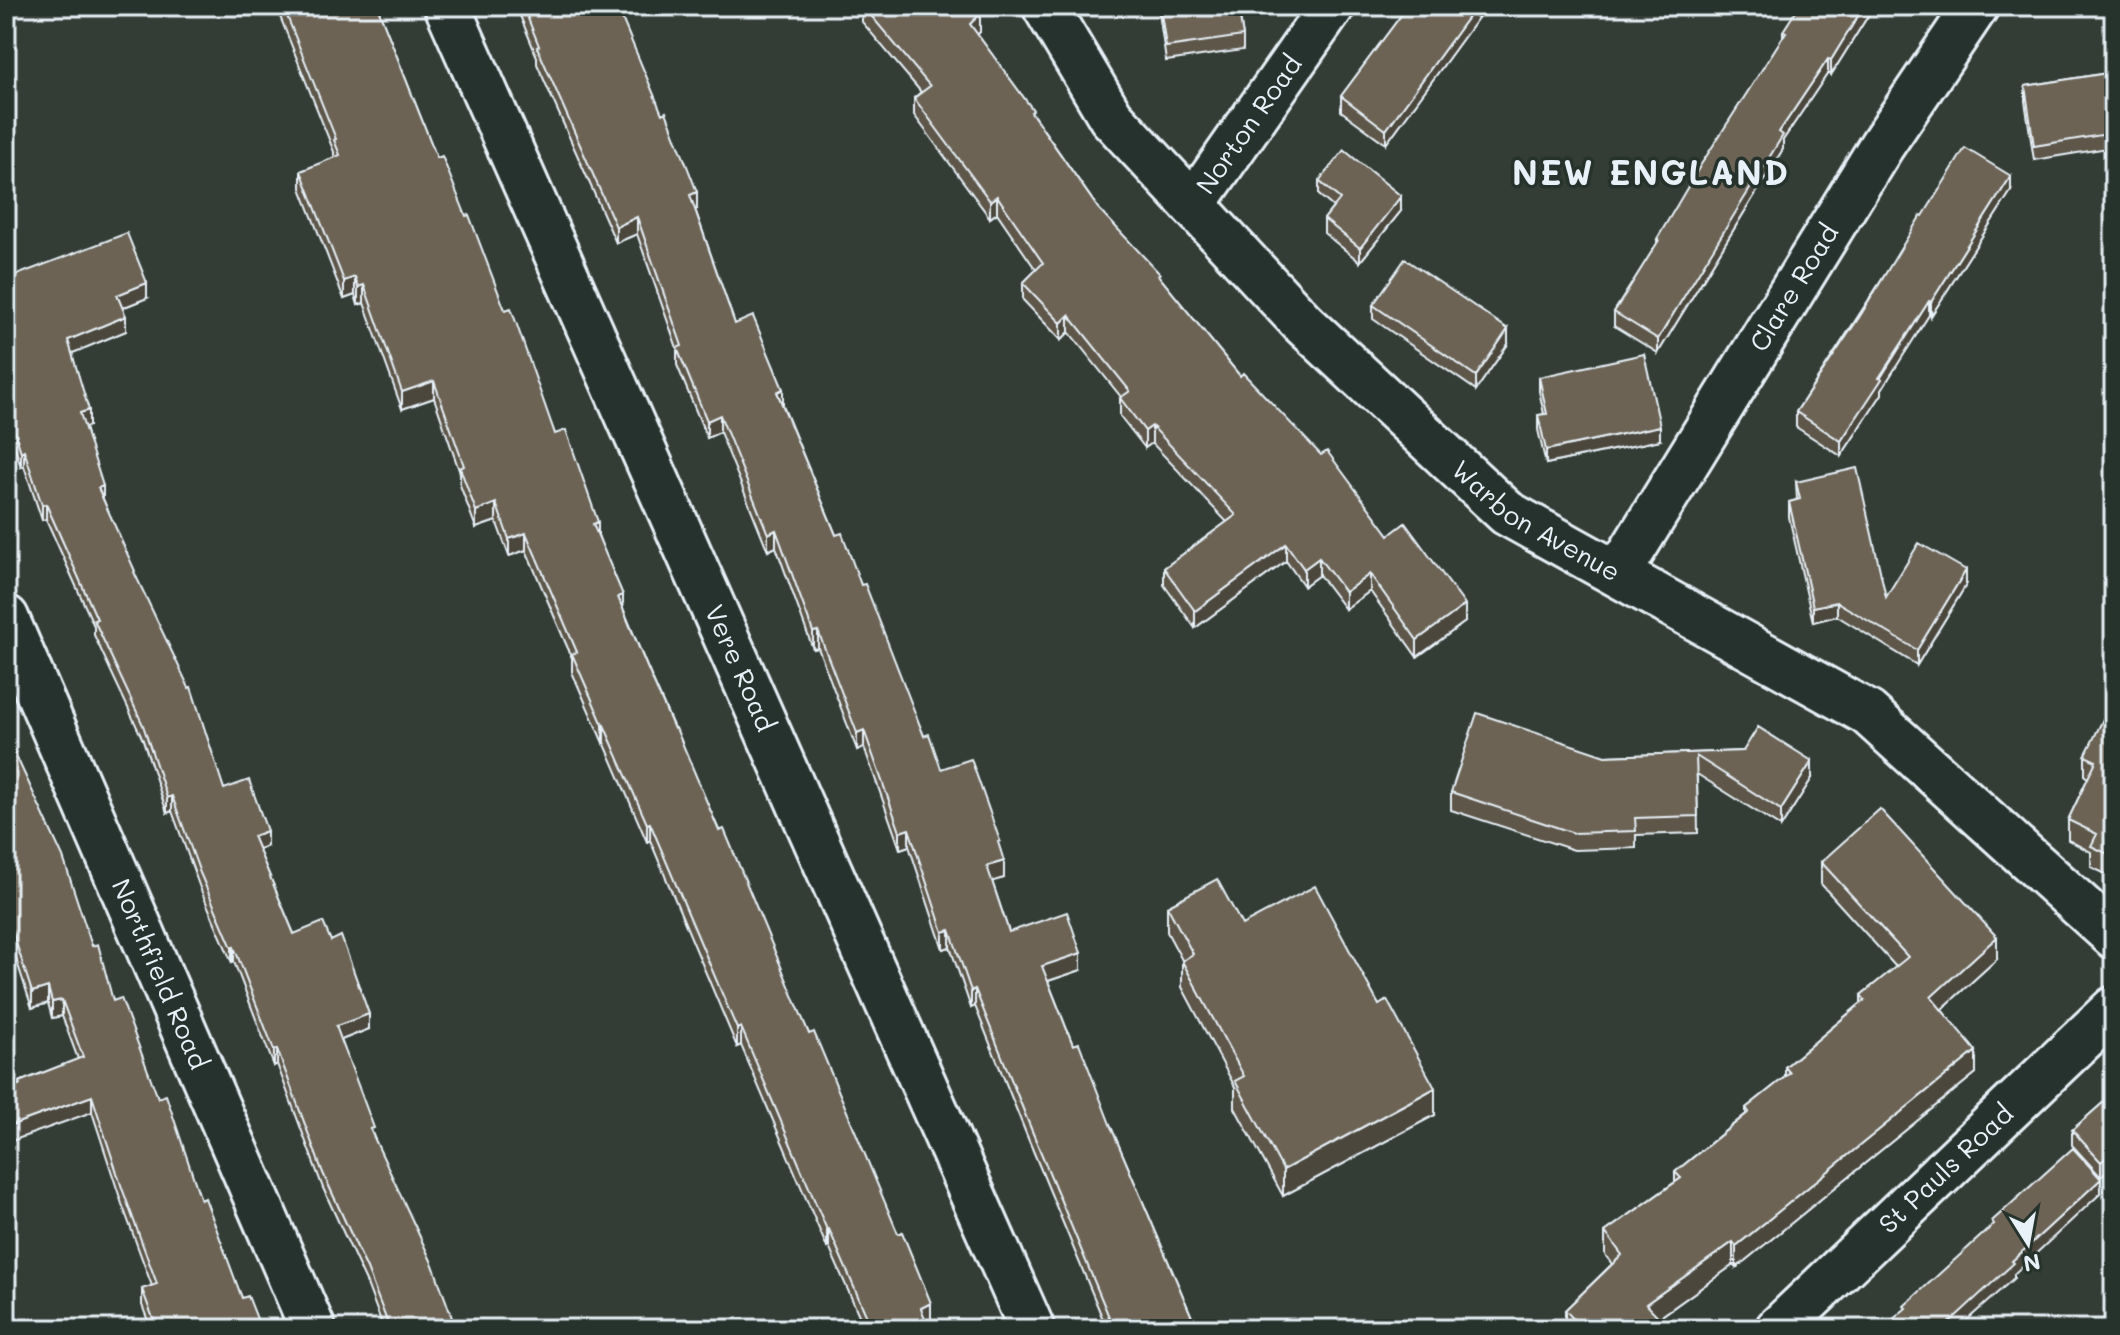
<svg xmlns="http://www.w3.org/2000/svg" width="2120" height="1335" font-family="Mali,sans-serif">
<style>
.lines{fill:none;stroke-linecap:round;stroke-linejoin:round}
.minor-casing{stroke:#e8f1f8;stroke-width:50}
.minor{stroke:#26332d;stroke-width:44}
.wall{fill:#5d5649;stroke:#e8f1f8;stroke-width:2}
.shaded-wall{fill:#4c463c;stroke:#e8f1f8;stroke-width:2}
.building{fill:#6c6455;stroke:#e8f1f8;stroke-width:2}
.labels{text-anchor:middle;stroke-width:7;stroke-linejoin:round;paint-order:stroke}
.street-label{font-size:26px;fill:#e8f1f8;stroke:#26332d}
.district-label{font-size:34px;font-weight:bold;letter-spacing:2px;fill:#e8f1f8;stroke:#26332d}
</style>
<rect width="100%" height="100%" fill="#343d35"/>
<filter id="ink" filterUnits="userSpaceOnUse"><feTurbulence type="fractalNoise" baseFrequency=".0125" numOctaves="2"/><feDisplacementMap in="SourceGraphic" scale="16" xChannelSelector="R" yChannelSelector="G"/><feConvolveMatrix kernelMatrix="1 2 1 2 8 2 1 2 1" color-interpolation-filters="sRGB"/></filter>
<g filter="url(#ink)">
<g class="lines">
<g class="minor-casing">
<g id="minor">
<path id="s1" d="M447,6L1032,1329"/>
<path id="s2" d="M1045,6L1111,117L1303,323L1507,513L1868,713L2114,936"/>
<path id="s3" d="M1193,205L1332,6"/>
<path id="s4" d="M1618,574L1882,145L1976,6"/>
<path id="s5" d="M6,618L313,1329"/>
<path id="s6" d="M1778,1329L2114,1009"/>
</g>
</g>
<use href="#minor" class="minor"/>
</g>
<path class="wall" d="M250,6H377L437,158L505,310L555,434L598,535L623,608L647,667L809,1034L931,1320L926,1323L929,1329H865L829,1247L827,1248L741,1045L737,1047L650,840L647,842L604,742L603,743L572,672V658L526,550L509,556L496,521L476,528L460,485V473L434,398L402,409L364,303L358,305L355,295L344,299L301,188V171L334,158V152L277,9L253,16Z
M516,6H612L697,209H695L735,324L783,406L836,535L861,585L924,736L941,769L1000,849L1004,878L992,881L1009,932L1081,970L1048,981L1073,1045L1111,1127L1197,1329H1107L1027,1136L975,1006L971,1008L950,947L943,949L909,846L900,849L864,747L857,750L818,648L813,649L776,547L768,551L720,432L707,438L677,365V348L637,234L616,243L537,64V57Z
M862,6H973L980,32L977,34L1098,208L1160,278L1240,376L1389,535L1465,622L1417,657L1370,591L1345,609L1319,575L1304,586L1286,561L1195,628L1164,585V568L1227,522L1152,443L1145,448L1120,416V398L1121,397L1069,332L1061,340L1023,300V283L1036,270L997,213L990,218L914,115V98L921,92L862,22Z
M1158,6H1238L1243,36V50L1166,61Z
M1408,6H1482L1480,8V15L1386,144L1341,111V96Z
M1871,6V11L1831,75L1828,73L1783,140V149L1658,353L1614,326V312L1657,244V239L1783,37V31Z
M2114,72V147L2034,160L2025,101V86Z
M1319,181L1401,211L1360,262L1324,233V219L1333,207L1319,195Z
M2011,191L1931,316L1929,315L1902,357L1882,389V394L1841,456L1796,427V412L1923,216Z
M6,271L9,278L147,298L122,308L126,331L72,353L89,426L85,427L103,499L224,789L267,846L258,849L294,934L369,1029L341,1040L374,1138L456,1329H384L367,1284L323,1188L277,1064L274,1066L234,962L232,963L200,888L172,811L167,813L143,740L94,635V626L46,519L42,520L24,466L21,467L6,419Z
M1373,305L1508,344L1476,390L1373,319Z
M1539,377L1660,440L1546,464L1538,430V415L1544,414L1539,391Z
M1796,482L1886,597L1966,585L1917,665L1837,616L1813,622L1789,517V502L1797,500Z
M2114,704V878L2091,867V852L2068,840V820L2088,778L2085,776V756Z
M6,734L92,946L113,1001L158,1098L242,1298L261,1329H151L142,1305V1289L152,1286L122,1204L92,1112L19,1086V1082L78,1059L62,1016L52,1018L48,1003L32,1008L6,928Z
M1743,751L1812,778L1781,827L1697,774L1698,833L1636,835V848L1574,850L1451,810V792L1605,756Z
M1821,862L1997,959L1942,1009L1976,1073L1736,1268L1733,1265L1659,1318L1670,1329H1565V1310L1612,1264L1605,1255V1232L1675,1182V1172L1746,1114V1108L1785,1077V1067L1861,1003V995L1896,967L1821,884Z
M1167,906L1242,925L1435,1115L1283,1196L1235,1108V1087L1182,987V960L1167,932Z
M2114,1093L2101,1177L2072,1145V1130Z"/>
<path class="shaded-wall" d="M253,6H277V9L253,16Z
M1476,6H1482L1480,8V15L1386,144V130Z
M1864,6H1871V11L1831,75V60Z
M980,14V32L970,41V24Z
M1828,59V73L1783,140V149L1658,353V339L1779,132Z
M2011,176V191L1931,316V302Z
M697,192V209L690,212V195Z
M997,196V213L990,218V201Z
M1401,196V211L1360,262V248Z
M637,217V234L616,243V227Z
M355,277V295L344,299V281Z
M147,283V298L117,310V295Z
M364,285V303L358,305V287Z
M1929,301V315L1882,389V394L1841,456V441Z
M1069,315V332L1061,340V323Z
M126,316V331L68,355V340Z
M1508,329V344L1476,390V376Z
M434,381V398L402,409V392Z
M783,389V406L777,392Z
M89,410V426L80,428V413Z
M720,415V432L707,438V421Z
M1152,426V443L1145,448V431Z
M1660,426V440L1546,464V450Z
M24,450V466L21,467V452Z
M103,486V501L98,488Z
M496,503V521L476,528V511Z
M46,504V519L42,520V505Z
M598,522V540L593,524Z
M776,530V547L768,551V534Z
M526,533V550L509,556V539Z
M1286,544V561L1195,628V611Z
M1319,558V575L1304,586V569Z
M1966,570V585L1917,665V650Z
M1370,574V591L1345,609V592Z
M623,595V612L618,597Z
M1837,602V616L1813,622V607Z
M1465,605V622L1417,657V640Z
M818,631V648L813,649V632Z
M603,725H604V742L603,743Z
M864,730V747L857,750V733Z
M1812,761V778L1781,827V810Z
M172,796V811L167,813V798Z
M650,823V840L647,842V824Z
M909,829V846L900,849V832Z
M267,831V846L253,851V836Z
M1004,861V878L987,883V866Z
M950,930V947L943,949V932Z
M1997,937V959L1931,1019V997Z
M234,947V962L232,963V948Z
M1081,953V970L1042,983V966Z
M48,987V1003L32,1008V992Z
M975,989V1006L971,1008V991Z
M62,1000V1016L52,1018V1002Z
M369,1014V1029L336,1042V1026Z
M741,1027V1045L737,1047V1029Z
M277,1049V1064L274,1066V1050Z
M1976,1051V1073L1736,1268V1246Z
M1435,1088V1115L1283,1196V1170Z
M92,1096V1112L6,1143V1127Z
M2114,1151V1165L2101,1177V1162Z
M2101,1179V1193L2014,1274V1278L1957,1329H1942L2012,1261Z
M8,1206V1222L6,1223V1207Z
M829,1229V1247L827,1248V1230Z
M1733,1242V1265L1646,1327V1304Z
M931,1303V1320L921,1325V1308Z"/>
<path class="building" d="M283,6H377L437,158L442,156L466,216L469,215L505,310L511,308L555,434L566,430L598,522L593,524L623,595L618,597L647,667L674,729L676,728L719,831L724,829L809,1034L814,1032L898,1234L902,1232L931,1303L921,1308L929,1329H872L829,1229L827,1230L741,1027L737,1029L650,823L647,824L604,725H603L572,654L577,652L526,533L509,539L496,503L476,511L460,468L464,466L434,381L402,392L364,285L358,287L355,277L344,281L301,171L340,155L334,140L336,139Z
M523,6H612L615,13L619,11L662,114L666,112L697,192L690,195L735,324L753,316L783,389L777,392L836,535L842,533L861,585L865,584L924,736L929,734L941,769L971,759L1000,841L998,842L1004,861L987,866L1009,932L1067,912L1081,953L1042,966L1073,1045L1079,1043L1111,1127L1197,1329H1114L1027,1119L975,989L971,991L950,930L943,932L909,829L900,832L864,730L857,733L818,631L813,632L776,530L768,534L720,415L707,421L677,348L682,346L637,217L616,227L537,47L539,46Z
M863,6H973L980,14L970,24L1033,110L1031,112L1098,208L1160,274L1158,275L1240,376L1243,373L1321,455L1327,451L1389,535L1405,523L1465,605L1417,640L1370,574L1345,592L1319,558L1304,569L1286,544L1195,611L1164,568L1236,515L1152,426L1145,431L1120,398L1130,391L1069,315L1061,323L1023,283L1043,263L997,196L990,201L914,98L930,86Z
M1160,6H1238L1243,36L1166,47Z
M1408,6H1476L1386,130L1341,96Z
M1799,6H1864L1831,60L1828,59L1779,132L1783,135L1658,339L1614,312L1659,240L1657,239L1700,166L1786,32L1783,31Z
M2114,72V133L2034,146L2025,86Z
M1965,148L2011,176L1931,302L1929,301L1902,343L1879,378L1882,379L1841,441L1796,412L1860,316L1921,215L1923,216Z
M1344,150L1401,196L1360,248L1324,219L1340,199L1319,181Z
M127,233L147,283L117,295L126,316L68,340L89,410L80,413L103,486L98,488L135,571L134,572L189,688L191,687L224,789L249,780L267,831L253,836L294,934L323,922L331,941L341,936L369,1014L336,1026L374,1128L370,1129L433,1265L456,1329H390L367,1269L323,1173L277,1049L274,1050L234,947L232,948L200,873L172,796L167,798L143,725L94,620L97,619L46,504L42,505L24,450L21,452L6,404V271L9,278Z
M1405,259L1508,329L1476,376L1373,305Z
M1644,354L1660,426L1546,450L1538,415L1547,414L1539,377Z
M1857,468L1886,597L1919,543L1966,570L1917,650L1837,602L1813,607L1789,502L1800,499L1796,482Z
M2114,704V857L2091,846L2097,834L2068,820L2096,761L2085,756L2108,709L2111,710Z
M1477,713L1605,756L1743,751L1758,727L1812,761L1781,810L1696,756L1698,816L1635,818L1636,831L1574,833L1451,792Z
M6,734L63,857L92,946L98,944L113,1001L121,998L158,1098L166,1095L201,1200L205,1198L242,1298L248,1296L261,1329H157L142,1289L157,1284L122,1188L92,1096L6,1127V1091L20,1085L19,1082L83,1057L62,1000L52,1002L48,987L32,992L6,912Z
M1880,809L1997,937L1931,997L1976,1051L1736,1246L1733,1242L1646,1304L1670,1329H1575L1579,1325L1565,1310L1622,1255L1605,1232L1681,1178L1675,1172L1749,1112L1746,1108L1790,1073L1785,1067L1865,1000L1861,995L1908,957L1821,862Z
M1217,879L1242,925L1315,886L1379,1005L1387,1000L1435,1088L1283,1170L1235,1081L1244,1076L1182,961L1193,954L1167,906Z
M2114,1093V1151L2101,1162L2072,1130Z
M2073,1148L2101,1179L2012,1261L2014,1263L1942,1329H1882L1906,1308L1904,1306L1994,1224L1992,1221Z"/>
</g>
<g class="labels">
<g class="street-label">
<text dy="9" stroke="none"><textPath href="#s3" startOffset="98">Norton Road</textPath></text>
<text dy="9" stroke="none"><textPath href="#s4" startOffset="336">Clare Road</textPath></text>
<text dy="9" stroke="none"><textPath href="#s2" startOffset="718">Warbon Avenue</textPath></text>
<text dy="9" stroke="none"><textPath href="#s1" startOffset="724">Vere Road</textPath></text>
<text dy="9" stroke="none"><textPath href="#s5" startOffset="388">Northfield Road</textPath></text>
<text dy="9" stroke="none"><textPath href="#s6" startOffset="232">St Pauls Road</textPath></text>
</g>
<g class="district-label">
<text x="1651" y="185">NEW ENGLAND</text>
</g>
</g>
<rect width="2120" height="1335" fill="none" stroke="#26332d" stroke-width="32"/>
<rect x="16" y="16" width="2088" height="1303" fill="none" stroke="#e8f1f8" stroke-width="3" filter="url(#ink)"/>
<g transform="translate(2028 1243) rotate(169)" stroke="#26332d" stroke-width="6" paint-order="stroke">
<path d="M0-6L14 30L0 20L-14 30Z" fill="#e8f1f8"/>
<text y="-12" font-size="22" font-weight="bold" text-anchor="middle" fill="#e8f1f8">N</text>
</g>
</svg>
